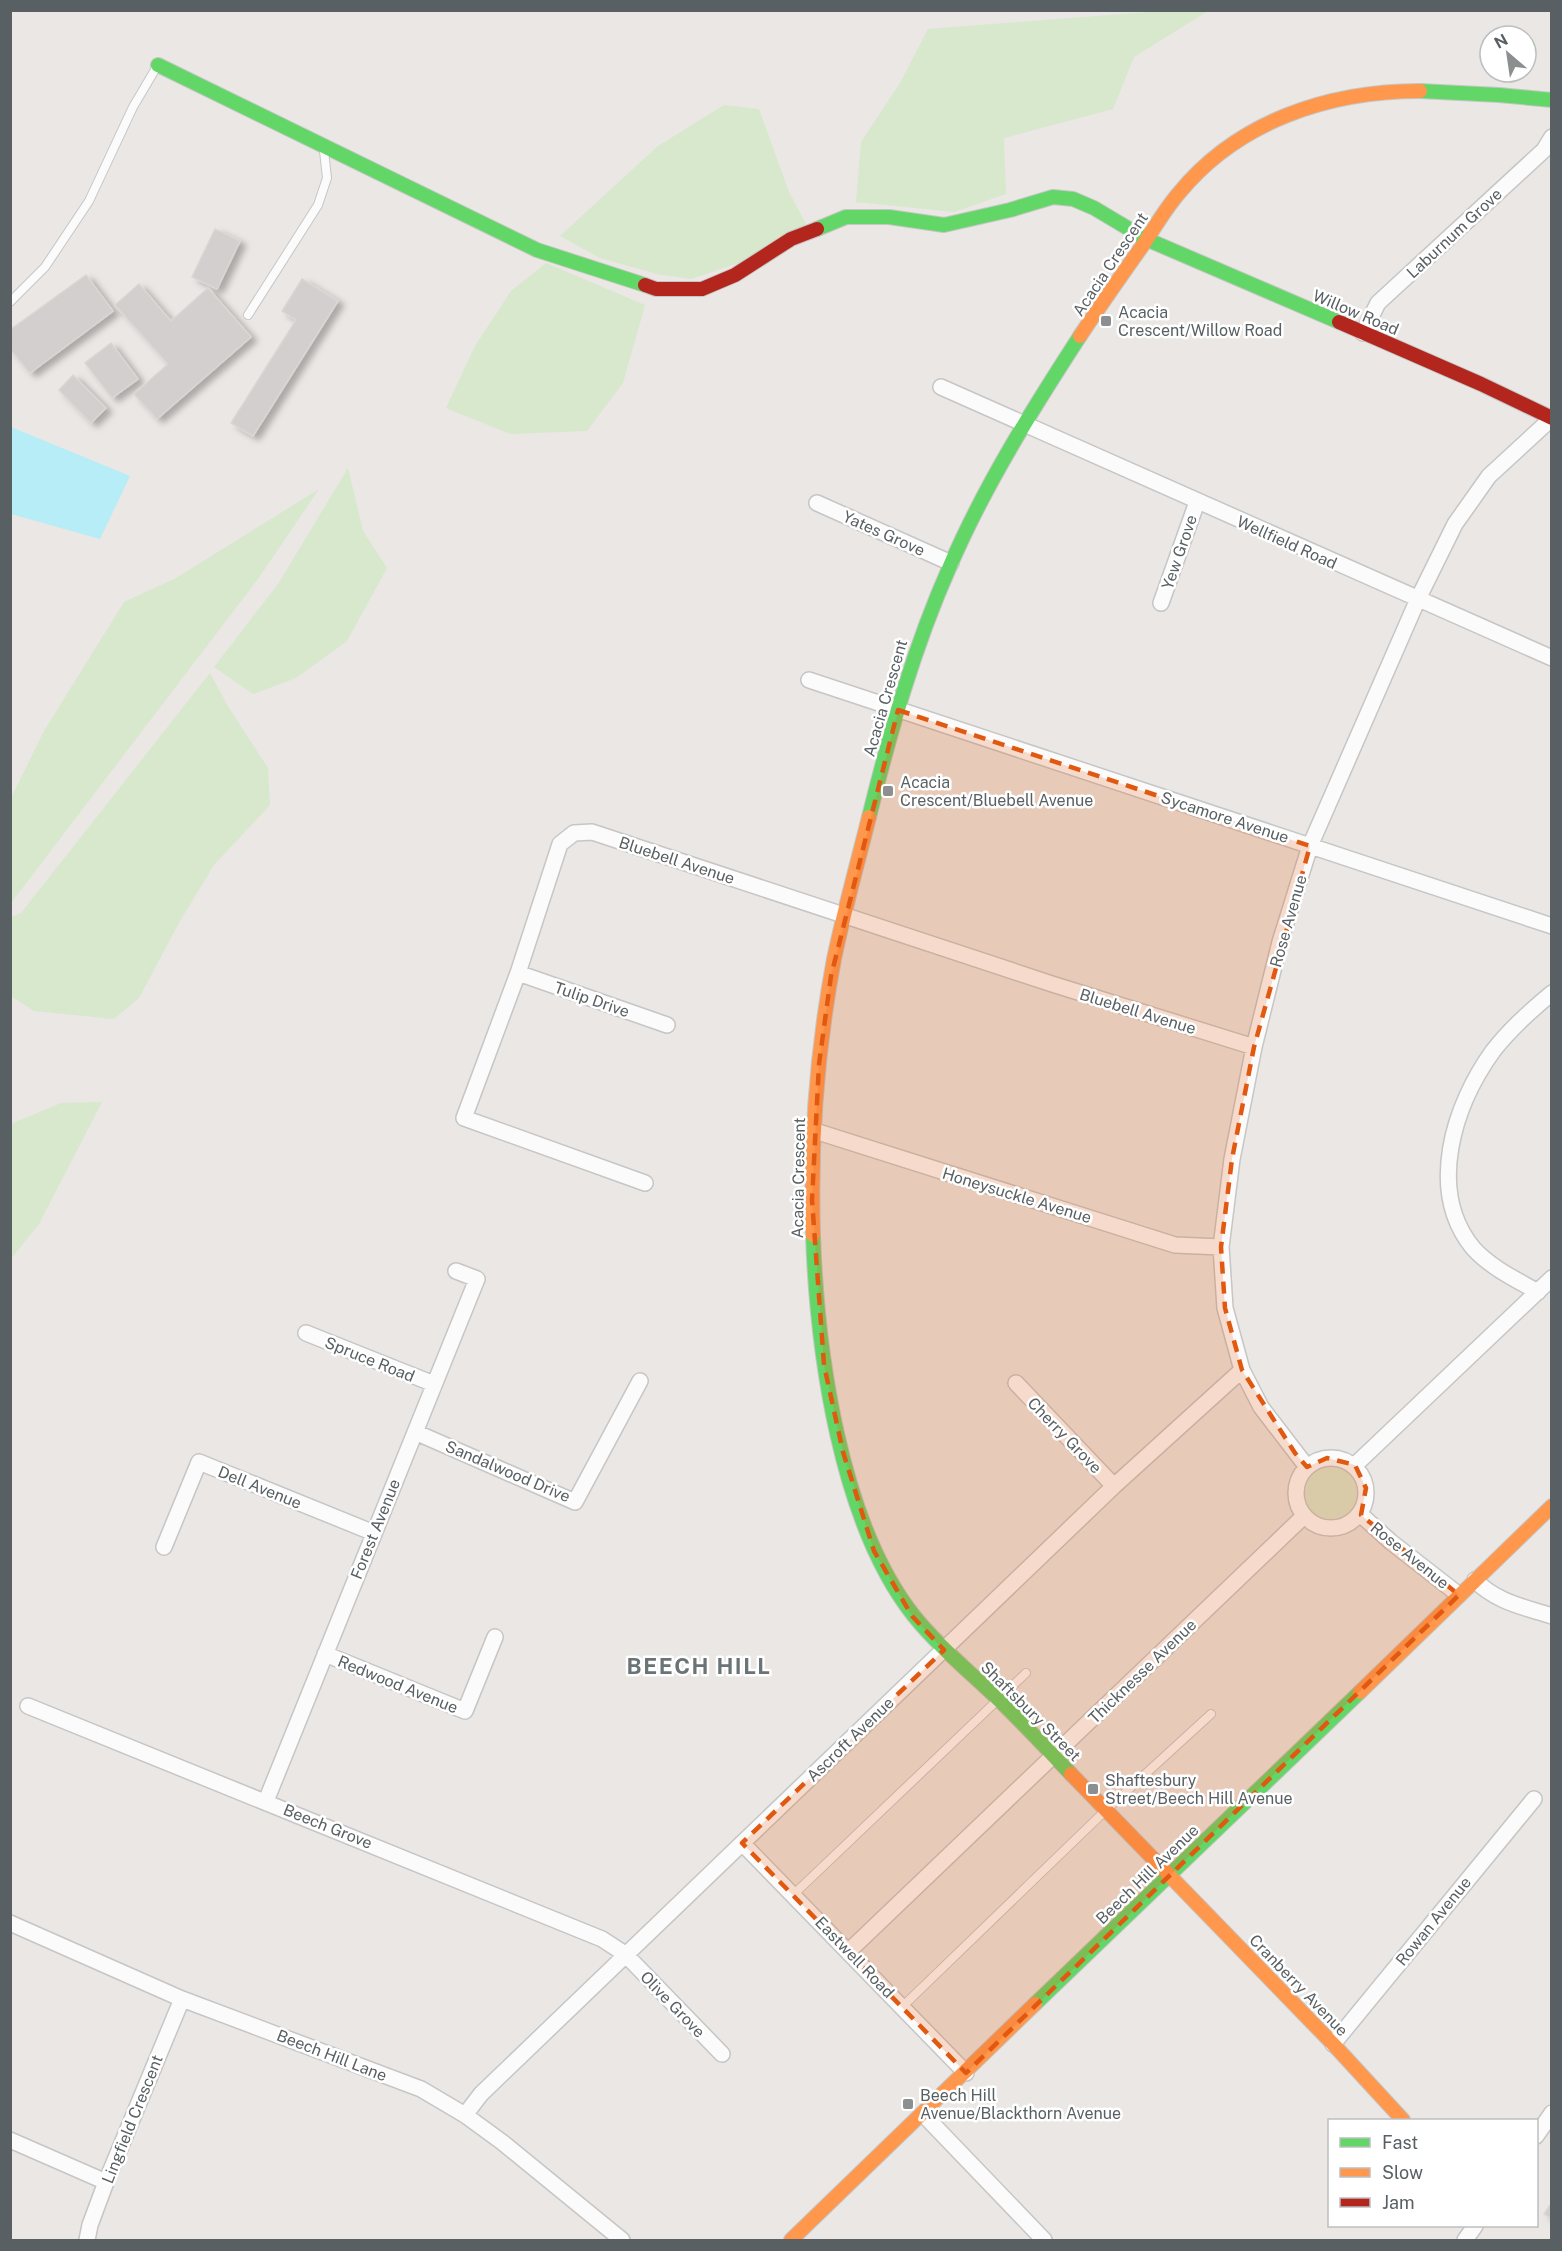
<svg xmlns="http://www.w3.org/2000/svg" width="1562" height="2251" font-family="'Public Sans',sans-serif">
<style>
.green{fill:#d7e8cd}
.water{fill:#b6edf7}
.building{fill:#d2cfce;stroke:#dad6d3;stroke-width:1.5;filter:url(#shadow)}
.lines{fill:none;stroke-linecap:round;stroke-linejoin:round}
.lane-casing{stroke:#c5c6c5;stroke-width:10}
.street-casing{stroke:#c5c6c5;stroke-width:18}
.fast-casing{stroke:#c5c6c5;stroke-width:16}
.slow-casing{stroke:#c5c6c5;stroke-width:16}
.jam-casing{stroke:#c5c6c5;stroke-width:16}
.lane{stroke:#fcfbfb;stroke-width:8}
.street{stroke:#fcfbfb;stroke-width:15}
.fast{stroke:#63d668;stroke-width:14}
.slow{stroke:#ff974d;stroke-width:14}
.jam{stroke:#b3261e;stroke-width:14}
.marked{fill:#e15910;fill-opacity:0.2;stroke:#e15910;stroke-width:4.5;stroke-dasharray:12 8;stroke-linejoin:round}
.poi-dot{fill:#8c8f90;stroke:#fff;stroke-width:2}
.labels{text-anchor:middle;stroke-width:5;stroke-linejoin:round;paint-order:stroke}
.street-label{font-size:16px;fill:#596063;stroke:#fff}
.poi-label{font-size:16px;fill:#596063;stroke:#fff;text-anchor:start}
.district-label{font-size:22px;font-weight:bold;letter-spacing:1.5px;fill:#6a7375;stroke:#fff}
</style>
<defs>
<filter id="shadow"><feDropShadow dx="6" dy="4" stdDeviation="3" flood-color="#0004"/></filter>
</defs>
<rect width="100%" height="100%" fill="#eae7e4"/>
<path class="green" d="M1161,11H1208L1134,57L1113,109L1004,138L1006,194L954,212L856,202L861,142L900,83L928,29Z
M724,105L759,109L789,192L807,226L742,262L691,279L657,274L600,258L560,236L658,146Z
M546,263L645,305L623,383L587,431L510,434L446,408L475,346L511,291Z
M348,468L363,531L387,568L347,641L296,678L253,694L214,667L278,584Z
M319,489L258,579L11,903V798L44,731L124,602L176,578Z
M210,673L229,708L268,768L270,805L214,865L180,921L139,998L114,1019L34,1011L11,996V917L21,913Z
M102,1102L39,1224L11,1259V1124L61,1103Z
M1305 1493a26 26 0 1 1 52 0a26 26 0 1 1-52 0Z"/>
<path class="water" d="M11,427L130,476L100,539L11,514Z"/>
<path class="building" d="M215,229L240,241L217,289L192,277Z
M86,275L113,311L30,373L10,349V330Z
M302,279L338,301L253,436L231,423L296,320L282,311Z
M139,284L171,321L208,288L251,337L157,419L134,394L168,364L115,305Z
M111,343L138,379L112,398L85,363Z
M73,375L106,408L91,423L59,390Z
M1552,2202V2219L1544,2214Z"/>
<g class="lines">
<g class="lane-casing">
<path id="lane" d="M10,302L45,267L89,201L133,107L156,68
M248,315L318,205L327,178L324,151
M793,1895L1026,1673
M902,2007L1106,1810L1211,1714"/>
</g>
<g class="street-casing">
<path id="street" d="M1363,333L1378,303L1544,150L1552,137
M941,387L1552,658
M817,503L951,563
M1161,603L1197,502
M809,680L1552,926
M518,973L667,1025
M815,1131L1175,1245L1221,1247
M645,1183L464,1118L518,973L560,844L574,833L592,832L1052,984L1254,1047
M1538,1292C1515,1279 1490,1267 1473,1248C1426,1190 1454,1105 1493,1051C1510,1029 1530,1011 1552,993
M306,1333L434,1384
M1016,1383L1114,1486
M415,1432L575,1502L640,1381
M1296 1493a35 35 0 1 1 70 0a35 35 0 1 1-70 0Z
M1355,1465L1552,1278
M1307,1467L1261,1407L1242,1370L1225,1308L1221,1247L1232,1159L1254,1047L1280,942L1310,846L1418,599L1455,524L1489,476L1552,418
M1360,1514L1391,1542L1459,1595
M164,1547L199,1462L374,1533
M1475,1580C1496,1602 1524,1607 1552,1616
M325,1654L465,1711L495,1637
M28,1706L602,1939L625,1954L722,2054
M266,1801L477,1279L456,1271
M742,1843L966,2073
M10,1923L182,1999L421,2089L465,2115L502,2142L622,2240
M849,1951L1304,1516
M1333,2044L1534,1799
M923,2114L1044,2240
M465,2115L481,2094L1114,1486L1242,1370
M1536,2136L1552,2113
M10,2140L106,2182
M87,2240L90,2225L106,2182L182,1999
M1465,2240L1475,2226"/>
</g>
<g class="fast-casing">
<path id="fast" d="M158,65L537,250L645,285
M1420,91L1499,95L1552,100
M817,229L846,217H889L944,225L1010,210L1053,197L1073,199L1094,208L1146,239L1339,322
M869,817C890,732 914,647 950,566C985,485 1032,410 1080,336
M813,1235C817,1352 840,1523 914,1616C939,1647 970,1672 998,1699C1023,1723 1047,1749 1071,1774
M1035,2004L1360,1692"/>
</g>
<g class="slow-casing">
<path id="slow" d="M1080,336C1101,304 1123,273 1145,242C1156,225 1166,208 1179,193C1238,121 1329,91 1420,91
M813,1235C810,1143 817,1049 834,959C844,911 857,865 869,817
M1360,1692L1552,1506
M1071,1774L1333,2044L1403,2120
M791,2240L1035,2004"/>
</g>
<g class="jam-casing">
<path id="jam" d="M645,285L656,289H702L735,275L791,239L817,229
M1339,322L1481,384L1552,418"/>
</g>
<use href="#lane" class="lane"/>
<use href="#street" class="street"/>
<use href="#fast" class="fast"/>
<use href="#slow" class="slow"/>
<use href="#jam" class="jam"/>
</g>
<path class="marked" d="M898,710L1310,846L1254,1047L1232,1159L1221,1247L1225,1308L1242,1370L1295,1453L1307,1467L1327,1458L1355,1465L1366,1488L1361,1515L1459,1595L966,2073L742,1843L944,1650L912,1616L874,1551L843,1452L824,1365L812,1200L819,1064L831,976Z"/>
<g class="poi-dot">
<rect x="1100" y="315" width="12" height="12" rx="3"/>
<rect x="882" y="785" width="12" height="12" rx="3"/>
<rect x="1087" y="1783" width="12" height="12" rx="3"/>
<rect x="902" y="2098" width="12" height="12" rx="3"/>
</g>
<g class="labels">
<g class="street-label">
<text transform="translate(1454 233) rotate(-43)" y="6">Laburnum Grove</text>
<text transform="translate(1110 264) rotate(-56)" y="6">Acacia Crescent</text>
<text transform="translate(1356 312) rotate(23)" y="6">Willow Road</text>
<text transform="translate(884 533) rotate(24)" y="6">Yates Grove</text>
<text transform="translate(1287 542) rotate(24)" y="6">Wellfield Road</text>
<text transform="translate(1179 552) rotate(-71)" y="6">Yew Grove</text>
<text transform="translate(885 698) rotate(-74)" y="6">Acacia Crescent</text>
<text transform="translate(1225 817) rotate(18)" y="6">Sycamore Avenue</text>
<text transform="translate(677 860) rotate(18)" y="6">Bluebell Avenue</text>
<text transform="translate(1288 921) rotate(-74)" y="6">Rose Avenue</text>
<text transform="translate(592 999) rotate(19)" y="6">Tulip Drive</text>
<text transform="translate(1138 1011) rotate(17)" y="6">Bluebell Avenue</text>
<text transform="translate(798 1178) rotate(-89)" y="6">Acacia Crescent</text>
<text transform="translate(1017 1195) rotate(17)" y="6">Honeysuckle Avenue</text>
<text transform="translate(370 1359) rotate(22)" y="6">Spruce Road</text>
<text transform="translate(1065 1435) rotate(46)" y="6">Cherry Grove</text>
<text transform="translate(508 1471) rotate(23)" y="6">Sandalwood Drive</text>
<text transform="translate(260 1487) rotate(22)" y="6">Dell Avenue</text>
<text transform="translate(375 1529) rotate(-68)" y="6">Forest Avenue</text>
<text transform="translate(1410 1555) rotate(39)" y="6">Rose Avenue</text>
<text transform="translate(1142 1671) rotate(-44)" y="6">Thicknesse Avenue</text>
<text transform="translate(398 1684) rotate(22)" y="6">Redwood Avenue</text>
<text transform="translate(1031 1711) rotate(45)" y="6">Shaftsbury Street</text>
<text transform="translate(850 1739) rotate(-44)" y="6">Ascroft Avenue</text>
<text transform="translate(328 1826) rotate(22)" y="6">Beech Grove</text>
<text transform="translate(1147 1874) rotate(-44)" y="6">Beech Hill Avenue</text>
<text transform="translate(1433 1921) rotate(-51)" y="6">Rowan Avenue</text>
<text transform="translate(855 1957) rotate(46)" y="6">Eastwell Road</text>
<text transform="translate(1299 1985) rotate(46)" y="6">Cranberry Avenue</text>
<text transform="translate(673 2004) rotate(46)" y="6">Olive Grove</text>
<text transform="translate(332 2055) rotate(21)" y="6">Beech Hill Lane</text>
<text transform="translate(132 2119) rotate(-68)" y="6">Lingfield Crescent</text>
</g>
<g class="poi-label">
<text x="1118" y="318">Acacia<tspan x="1118" dy="18">Crescent/Willow Road</tspan></text>
<text x="900" y="788">Acacia<tspan x="900" dy="18">Crescent/Bluebell Avenue</tspan></text>
<text x="1105" y="1786">Shaftesbury<tspan x="1105" dy="18">Street/Beech Hill Avenue</tspan></text>
<text x="920" y="2101">Beech Hill<tspan x="920" dy="18">Avenue/Blackthorn Avenue</tspan></text>
</g>
<g class="district-label">
<text x="699" y="1674">BEECH HILL</text>
</g>
</g>
<rect width="1562" height="2251" fill="none" stroke="#596063" stroke-width="24"/>
<rect x="1328" y="2119" width="210" height="108" fill="#ffffff" stroke="#bdbfc1" stroke-width="1.5"/>
<rect x="1340" y="2138" width="30" height="9" fill="#63d668" stroke="#bdbfc1" stroke-width="1.5"/>
<text x="1382" y="2149" font-size="18" fill="#596063">Fast</text>
<rect x="1340" y="2168" width="30" height="9" fill="#ff974d" stroke="#bdbfc1" stroke-width="1.5"/>
<text x="1382" y="2179" font-size="18" fill="#596063">Slow</text>
<rect x="1340" y="2198" width="30" height="9" fill="#b3261e" stroke="#bdbfc1" stroke-width="1.5"/>
<text x="1382" y="2209" font-size="18" fill="#596063">Jam</text>
<g transform="translate(1508 54) rotate(331)"><circle r="28" fill="#ffffff" stroke="#bdbfc1" stroke-width="1.5"/>
<path d="M0-4.5L10 22L0 15L-10 22Z" fill="#8c8f90"/>
<text y="-9" font-size="16" font-weight="bold" text-anchor="middle" fill="#596063">N</text>
</g>
</svg>
